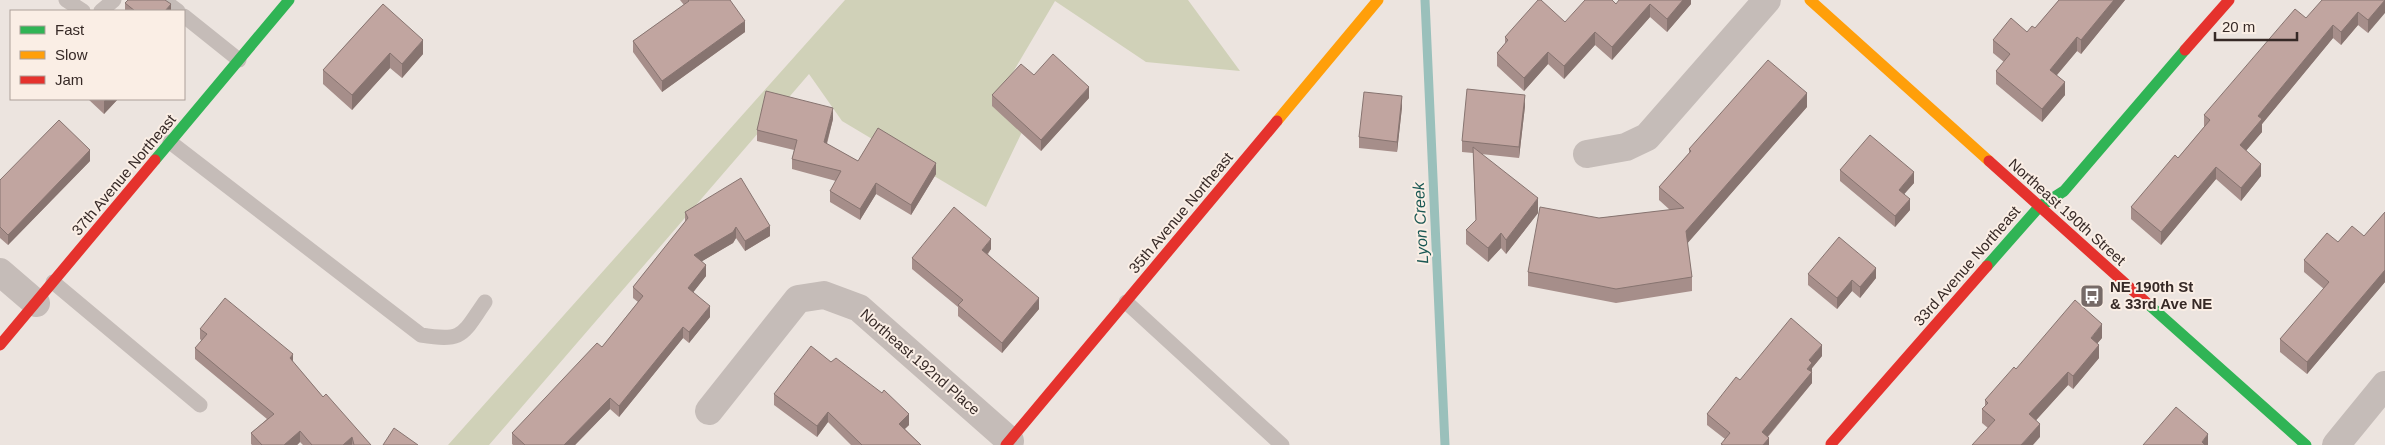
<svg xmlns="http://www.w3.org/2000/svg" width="2385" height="445" font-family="Arial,sans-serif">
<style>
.green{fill:#d0d1b8}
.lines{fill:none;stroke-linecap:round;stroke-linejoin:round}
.stream{stroke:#9ac0bb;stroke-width:9}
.lane{stroke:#c5bcb8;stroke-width:15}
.street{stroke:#c5bcb8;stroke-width:28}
.fast{stroke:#30b455;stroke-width:11}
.slow{stroke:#ff9f0a;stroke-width:11}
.jam{stroke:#e5322d;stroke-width:11}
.wall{fill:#a68e8a}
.shaded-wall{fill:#877470}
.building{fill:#c1a5a0;stroke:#877470}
.labels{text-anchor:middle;stroke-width:4;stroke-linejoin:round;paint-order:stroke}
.street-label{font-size:15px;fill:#362926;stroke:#faeee5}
.poi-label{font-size:15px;font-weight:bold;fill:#362926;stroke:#faeee5;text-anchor:start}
.water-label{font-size:16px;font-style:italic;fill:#1b5854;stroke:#faeee5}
</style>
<rect width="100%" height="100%" fill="#ece4df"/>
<path class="green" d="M845,0H1188L1240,71L1146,62L1055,1L993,106L1022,132L986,207L842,121L809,74L489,445H448Z"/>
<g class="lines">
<path class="stream" d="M1425,0L1445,445"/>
<path class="lane" d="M66,0L83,11
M163,0L178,11
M101,11L114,0
M184,16L239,60
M170,142L421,335C464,342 462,335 485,302
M53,282L200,405
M1126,302L1282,445"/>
<path class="street" d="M1587,154L1626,147L1647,137L1767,0
M0,272L36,303
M709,411L798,299L824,295L859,308L1010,441
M2336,445L2385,385"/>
<path class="fast" d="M155,160L289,0
M1987,266L2039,207L2064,191L2185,50
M2148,304L2306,445"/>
<path class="slow" d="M1810,0L1989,161
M1277,121L1378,0"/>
<path class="jam" d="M2185,50L2229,0
M1989,161L2148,304
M0,345L155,160
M1831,444L1987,266
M1006,445L1277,121"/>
</g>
<path class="wall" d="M680,0H730L745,32L662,92L633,52V41L684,5Z
M1691,0V4L1667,32L1650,17L1612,60L1595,45L1564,79L1548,64L1524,91L1497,66V53L1505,44V37L1565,22L1616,4Z
M2059,0H2125L2081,54L2077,51L2057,75L2065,95L2042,122L1996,84V71L2004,62L1993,53V40L2027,32L2035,28Z
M2385,0L2368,33L2358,25L2341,45L2333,38L2262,124V132L2246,150L2261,176L2241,201L2216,179L2161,245L2131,219V207L2178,158L2204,127V115L2306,18Z
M125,3L171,11H125Z
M383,4L423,54L402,78L390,68L352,110L323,84V70Z
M1034,75L1089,98L1041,151L992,106V95Z
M88,99H118L104,114Z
M1525,106L1519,158L1481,154L1538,213L1506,254L1501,248L1488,262L1466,244V230L1476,221L1473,153L1462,152V141Z
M1402,107L1397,152L1359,148V137Z
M1807,107L1687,243L1692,277V291L1616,303L1528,286V272L1599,218L1670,210L1659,200V187L1689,153V149Z
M833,119L827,144L858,161L936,174L911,215L876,194L860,220L830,202V191L836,181L792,169V159L794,150L757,141V130Z
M90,161L8,245L0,238V180Z
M1840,170L1914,183L1904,194L1910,210L1895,227L1840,181Z
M685,212L770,236L745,251L736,238L733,243L702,261L706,276L693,292L710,317L689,343L683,338L619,417L610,409L575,445H513L512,444V433L602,347L638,302L633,298V287L685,222Z
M2385,212V282L2307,374L2280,352V339L2324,289L2304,272V260L2338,242L2364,236Z
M991,249L988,254L1039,309L1002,353L958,316V307L912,269V258Z
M1808,274L1876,278L1860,298L1852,291L1837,309L1808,285Z
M200,329L293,362L323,397L371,445H303L300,442L297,445H252L251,444V433L267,419L195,359V348L202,341L200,339Z
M2102,338L2097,343L2099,358L2073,389L2068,385L2036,420L2040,437L1988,428L1982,423V409L1985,407V400L2016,369Z
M1822,356L1812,368V383L1768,437L1769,445H1721L1725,439L1707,425V414L1740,380Z
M774,394L909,425L905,429L921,445H851L828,422L817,437L774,405Z"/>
<path class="shaded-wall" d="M1683,0H1691V4L1667,32V19Z
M2114,0H2125L2081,54V40Z
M2385,0V13L2368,33V20Z
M171,4V11H165Z
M1650,4V17L1612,60V47Z
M2358,12V25L2341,45V32Z
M745,21V32L662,92V81Z
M2333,25V38L2262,124V132L2240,158V145L2258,116Z
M1595,32V45L1564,79V66Z
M2077,37V51L2050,83V70Z
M423,40V54L402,78V64Z
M1548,52V64L1524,91V78Z
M390,53V68L352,110V95Z
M2065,82V95L2042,122V109Z
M1089,87V98L1041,151V140Z
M1807,93V107L1686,245V231Z
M1525,95V106L1519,158V147Z
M1402,96V107L1397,152V142Z
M106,99H118L104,114V101Z
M833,108V119L824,153V142Z
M90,150V161L8,245V235Z
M936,163V174L911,215V205Z
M2261,164V176L2241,201V188Z
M2216,167V179L2161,245V232Z
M1914,172V183L1899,200V190Z
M876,183V194L860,220V209Z
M1538,198V213L1506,254V240Z
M1910,199V210L1895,227V216Z
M770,226V236L745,251V241Z
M736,227V238L733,243L694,266V255Z
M1501,233V248L1488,262V248Z
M991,239V249L982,260V250Z
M706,265V276L688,299V288Z
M1876,268V278L1860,298V287Z
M2385,270V282L2307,374V362Z
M1852,280V291L1837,309V298Z
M1039,298V309L1002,353V343Z
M710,306V317L689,343V332Z
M2102,324V338L2091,351V338Z
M683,327V338L619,417V406Z
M1822,345V356L1812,368V383L1762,443V432L1807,369L1809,360Z
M2099,345V358L2073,389V376Z
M293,354V365L290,358Z
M2068,372V385L2029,428V414Z
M610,398V409L575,445H564Z
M828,412V422L817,437V426Z
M909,414V425L899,434V424Z
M2040,424V437L2033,445H2021Z
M300,431V442L297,445H284Z
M2208,434V445H2202V442Z
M352,437V445H343Z
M1769,438V445H1763Z"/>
<path class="building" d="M128,0H165L171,4L165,11H135L125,3Z
M688,0H730L745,21L662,81L633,41L689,1Z
M1538,0H1541L1565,22L1585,0H1612L1616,4L1619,0H1683L1667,19L1650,4L1612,47L1595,32L1564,66L1548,52L1524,78L1497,53L1508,40L1505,37Z
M2059,0H2114L2081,40L2077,37L2050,70L2065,82L2042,109L1996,71L2010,54L1993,40L2011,18L2027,32L2032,26L2035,28Z
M2322,0H2385L2368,20L2358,12L2341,32L2333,25L2258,116L2262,119L2240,145L2261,164L2241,188L2216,167L2161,232L2131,207L2175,155L2178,158L2210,120L2204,115L2295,9L2306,18Z
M383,4L423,40L402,64L390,53L352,95L323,70Z
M1053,54L1089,87L1041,140L992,95L1021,64L1034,75Z
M1768,60L1807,93L1686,231L1692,277L1616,289L1528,272L1540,207L1599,218L1684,208L1659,187L1691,151L1689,149Z
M1467,89L1525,95L1519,147L1462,141Z
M766,91L833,108L824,142L858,161L878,128L936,163L911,205L876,183L860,209L830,191L841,171L792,159L797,140L757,130Z
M1364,92L1402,96L1397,142L1359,137Z
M59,120L90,150L8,235L0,227V180Z
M1870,135L1914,172L1899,190L1910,199L1895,216L1840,170Z
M1473,147L1538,198L1506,240L1501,233L1488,248L1466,230L1476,220Z
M741,178L770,226L745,241L736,227L733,232L694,255L706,265L688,288L710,306L689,332L683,327L619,406L610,398L564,445H525L512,433L597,343L602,347L643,296L633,287L688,218L685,212Z
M954,207L991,239L982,250L1039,298L1002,343L958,305L963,300L912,258Z
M2385,212V270L2307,362L2280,339L2329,282L2304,260L2327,233L2338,242L2352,226L2364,236Z
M1839,237L1876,268L1860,287L1852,280L1837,298L1808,274Z
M225,298L293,354L290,358L323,397L326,394L371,445H354L352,437L343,445H312L300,431L284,445H262L251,433L274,414L195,348L207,334L200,329Z
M2075,300L2102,324L2091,338L2099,345L2073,376L2068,372L2029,414L2040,424L2021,445H1972L1995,420L1982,409L1988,403L1985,400L2014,367L2016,369Z
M1791,318L1822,345L1809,360L1812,363L1807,369L1812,372L1762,432L1769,438L1763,445H1723L1721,444L1730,433L1707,414L1736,377L1740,380Z
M811,346L831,362L836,358L882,393L884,390L909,414L899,424L921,445H862L828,412L817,426L774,394Z
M2176,407L2208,434L2202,442L2205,445H2143Z
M394,428L418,445H383Z"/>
<defs>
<g id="bus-square" transform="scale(1.25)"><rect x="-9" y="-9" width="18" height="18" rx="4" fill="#766a67" stroke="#faeee5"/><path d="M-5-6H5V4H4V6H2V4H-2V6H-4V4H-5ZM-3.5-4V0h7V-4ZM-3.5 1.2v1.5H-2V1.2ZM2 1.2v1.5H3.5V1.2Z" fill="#fff"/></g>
</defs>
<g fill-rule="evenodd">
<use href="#bus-square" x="2092" y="296"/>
</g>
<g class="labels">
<g class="street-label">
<text transform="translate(124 175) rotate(-50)" y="5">37th Avenue Northeast</text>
<text transform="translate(2067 212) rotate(42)" y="5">Northeast 190th Street</text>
<text transform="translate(1181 213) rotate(-50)" y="5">35th Avenue Northeast</text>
<text transform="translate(1967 266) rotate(-49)" y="5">33rd Avenue Northeast</text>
<text transform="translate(920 362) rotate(41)" y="5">Northeast 192nd Place</text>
</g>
<g class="poi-label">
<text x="2110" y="292">NE 190th St<tspan x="2110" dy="17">&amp; 33rd Ave NE</tspan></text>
</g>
<g class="water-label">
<text transform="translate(1420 223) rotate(-93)" y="6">Lyon Creek</text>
</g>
</g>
<rect x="10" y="10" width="175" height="90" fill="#faeee5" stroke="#ac9f99"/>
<rect x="20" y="26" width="25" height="8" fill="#30b455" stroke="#ac9f99"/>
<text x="55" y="35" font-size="15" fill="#362926">Fast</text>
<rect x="20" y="51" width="25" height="8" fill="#ff9f0a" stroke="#ac9f99"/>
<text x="55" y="60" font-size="15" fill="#362926">Slow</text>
<rect x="20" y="76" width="25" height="8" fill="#e5322d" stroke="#ac9f99"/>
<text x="55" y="85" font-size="15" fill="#362926">Jam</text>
<path d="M2215 32v8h82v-8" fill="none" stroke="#362926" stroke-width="2.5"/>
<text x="2222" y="32" font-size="15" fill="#362926" stroke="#faeee5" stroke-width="4" paint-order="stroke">20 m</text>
</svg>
